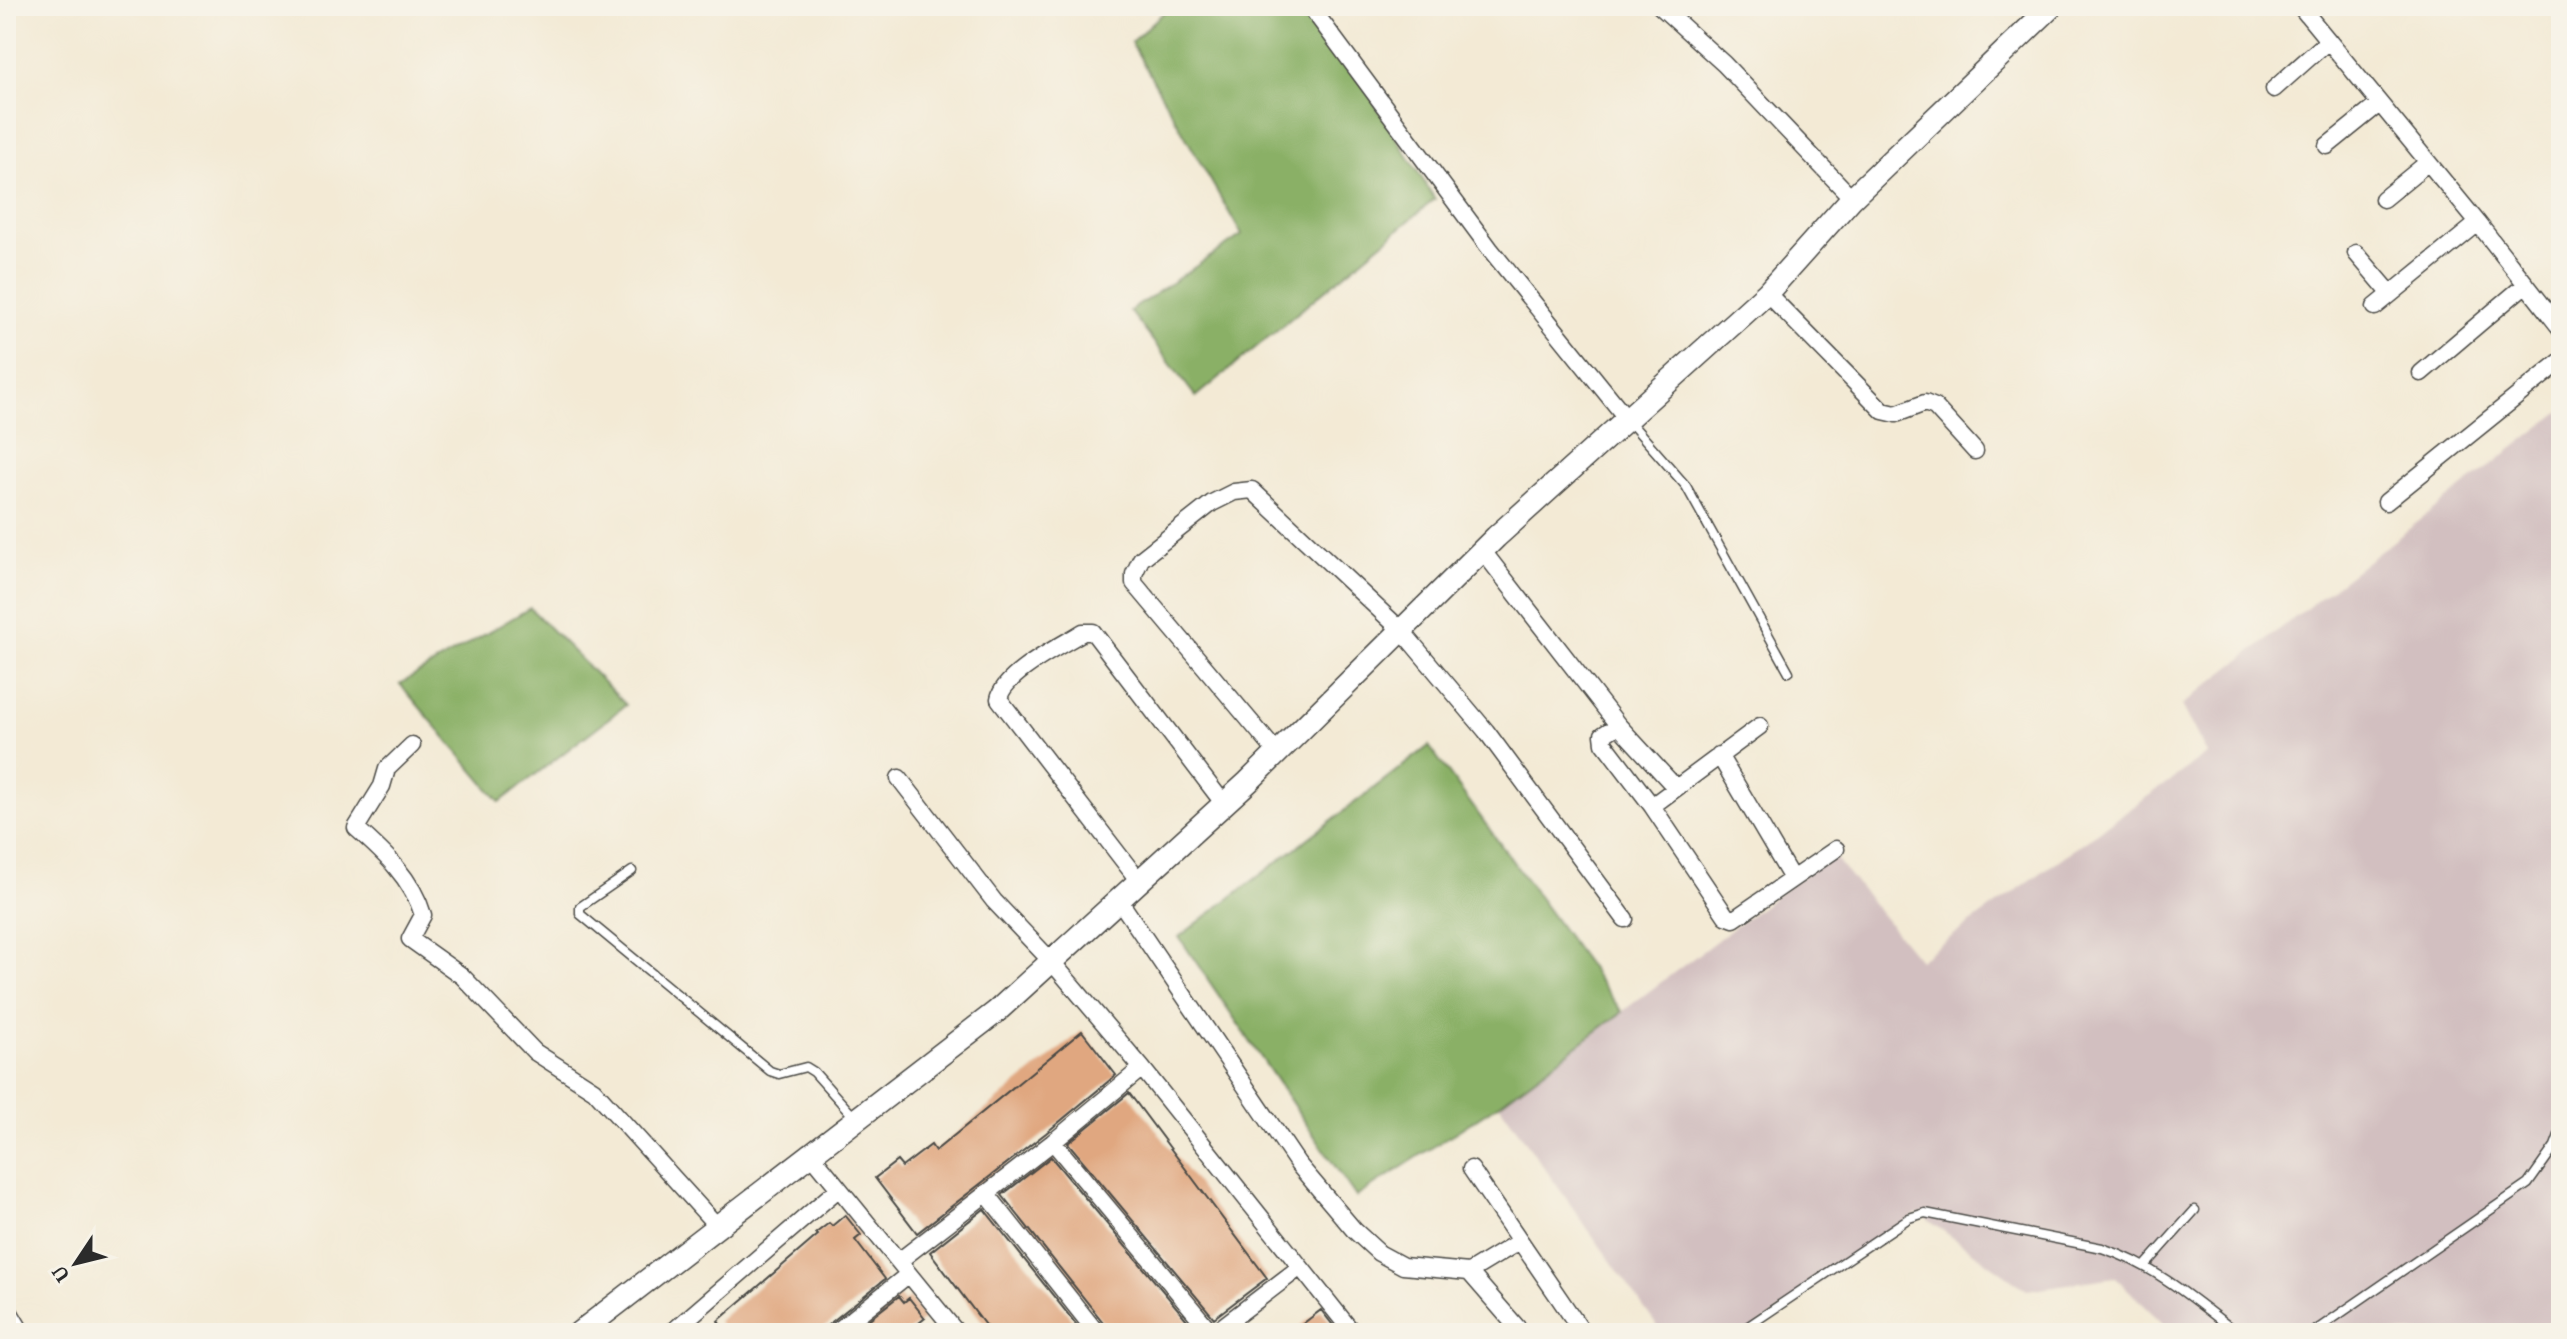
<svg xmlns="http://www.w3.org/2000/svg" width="2567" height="1339" font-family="'Gentium Book Plus',serif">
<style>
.industrial{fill:#d2bfc0}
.forest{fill:#8ab066;stroke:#5a6e48;stroke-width:2}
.building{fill:#e0a780}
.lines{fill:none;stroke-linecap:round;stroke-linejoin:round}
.service-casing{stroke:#494844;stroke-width:11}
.minor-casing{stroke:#494844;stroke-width:19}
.tertiary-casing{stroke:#494844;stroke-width:25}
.service{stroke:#fff;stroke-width:8}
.minor{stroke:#fff;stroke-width:16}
.tertiary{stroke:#fff;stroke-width:22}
</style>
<rect width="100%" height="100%" fill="#f7f3e8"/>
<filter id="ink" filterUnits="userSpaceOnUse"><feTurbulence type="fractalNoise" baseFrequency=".0125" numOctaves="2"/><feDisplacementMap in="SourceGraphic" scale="16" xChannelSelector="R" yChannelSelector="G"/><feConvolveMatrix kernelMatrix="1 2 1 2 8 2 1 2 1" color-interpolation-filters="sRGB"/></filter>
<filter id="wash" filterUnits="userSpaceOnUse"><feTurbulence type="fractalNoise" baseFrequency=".006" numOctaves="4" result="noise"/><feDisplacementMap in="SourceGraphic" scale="32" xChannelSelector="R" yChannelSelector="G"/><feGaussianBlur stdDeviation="1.8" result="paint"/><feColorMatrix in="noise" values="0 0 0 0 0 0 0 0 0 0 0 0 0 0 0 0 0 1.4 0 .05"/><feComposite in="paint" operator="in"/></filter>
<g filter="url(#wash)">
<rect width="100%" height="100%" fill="#f3ead5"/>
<path class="industrial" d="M2561,411V1333H2173L2115,1277L2027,1290L1918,1213L1747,1333H1662L1499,1104L1832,854L1919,960L2207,754L2182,705Z"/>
<path class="forest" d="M1171,6H1301L1348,61L1435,199L1196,397L1130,311L1242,235L1131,42Z
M530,608L626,705L500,802L400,684Z
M1429,746L1622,1012L1499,1104L1356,1197L1179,937Z"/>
<g id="blocks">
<path class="building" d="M1082,1031L1116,1075L1046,1133L917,1233L875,1178L897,1161L902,1167L931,1145L935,1151Z
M1129,1093L1267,1278L1214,1318L1068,1143Z
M1051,1157L1197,1332L1108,1333L1106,1326L1002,1195Z
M984,1209L1083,1333H991L930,1252Z
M845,1215L861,1235L855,1240L885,1279L818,1333H709L720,1324L718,1321L818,1235L816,1233L829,1223L832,1226Z
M899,1296L904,1302L909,1298L925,1318L907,1333H868L862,1325Z
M1321,1310L1339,1333H1291L1313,1316Z"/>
</g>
</g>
<g filter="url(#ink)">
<use href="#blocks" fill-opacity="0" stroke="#494844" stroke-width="2"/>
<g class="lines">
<g class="service-casing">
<path id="service" d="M1629,421L1686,486L1789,672
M632,871L580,907V914L770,1071L779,1074L806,1067L814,1072L855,1118
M2145,1266L2195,1210
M1738,1333L1909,1218L1925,1213L2102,1248C2154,1265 2195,1300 2237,1333
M2312,1333L2528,1184L2555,1146L2561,1130"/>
</g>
<g class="minor-casing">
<path id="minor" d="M1310,6L1490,249L1628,420
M1660,6L1724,64L1852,198
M2300,6L2478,223L2561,329
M2274,89L2328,41
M2327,146L2379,104
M2383,199L2427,163
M2356,253L2391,294
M1767,293L1883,411L1896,414L1925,403L1935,407L1975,451
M2375,307L2478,223
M2421,373L2526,284
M2386,502L2561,361
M1482,550L1618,725L1603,735L1604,743L1652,806L1726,916L1734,919L1836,849
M1618,725L1676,788
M412,745L387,769L382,786L356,828C384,853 412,878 423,915L410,939L462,976L535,1052L594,1090L717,1226
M1277,753L1134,583V574L1141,559L1212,503L1234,492L1252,490L1402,631L1486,731L1625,919
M1719,755L1791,877
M899,778L994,901L1052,962L1142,1068L1353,1333
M1652,806L1760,726
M1139,881L999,699C1003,674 1061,646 1083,632H1093L1224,804
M1119,900L1298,1164L1354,1230L1379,1253L1403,1266L1469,1272L1522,1333
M1053,1142L1212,1333
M811,1154L957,1333
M1471,1169L1583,1333
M986,1193L1097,1333
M899,1261L1053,1142L1142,1068
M1469,1272L1520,1241
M6,1306L22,1333
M671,1333L838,1189
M835,1333L909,1274
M1214,1333L1299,1268"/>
</g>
<g class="tertiary-casing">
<path id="tertiary" d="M579,1333L996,1012L1248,782L1496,537L1767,293L1852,198L2052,6"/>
</g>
<use href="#service" class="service"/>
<use href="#minor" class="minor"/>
<use href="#tertiary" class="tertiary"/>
</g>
</g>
<rect width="2567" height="1339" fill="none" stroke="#f7f3e8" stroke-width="32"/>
<g transform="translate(76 1263) rotate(235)" stroke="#f7f3e8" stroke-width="6" paint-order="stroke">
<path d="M0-6L14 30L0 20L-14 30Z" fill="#2b2b2b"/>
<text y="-12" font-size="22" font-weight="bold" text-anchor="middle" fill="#2b2b2b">U</text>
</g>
</svg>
